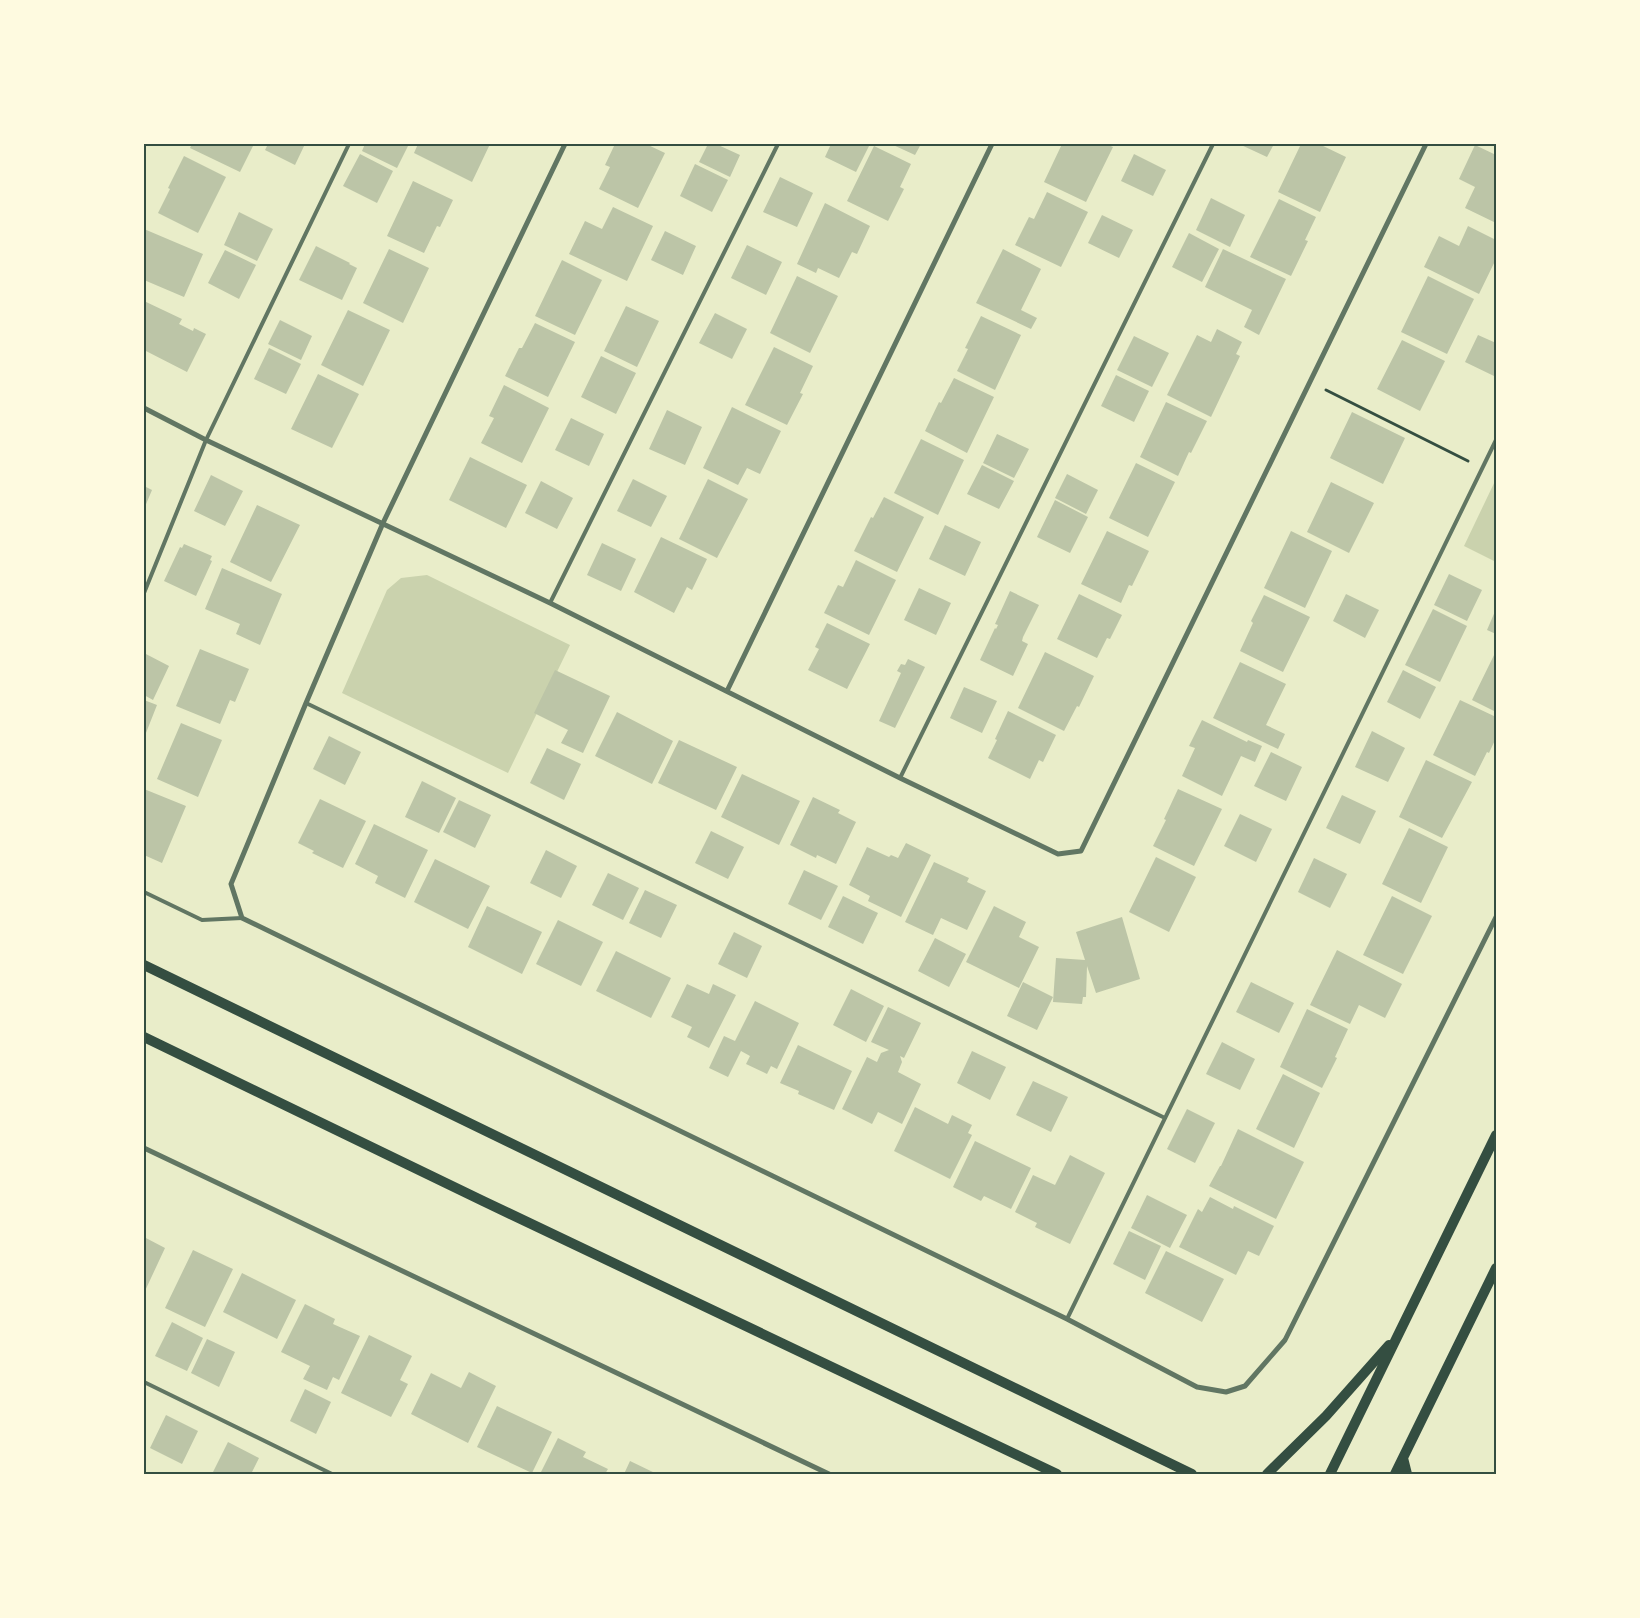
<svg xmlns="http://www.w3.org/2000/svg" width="1640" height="1618" font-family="'DejaVu Sans',sans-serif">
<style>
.green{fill:#cad2ad}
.building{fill:#bcc5a7}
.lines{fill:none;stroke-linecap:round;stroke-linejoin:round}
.path{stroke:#344e41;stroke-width:3}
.service{stroke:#617663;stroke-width:4}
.minor{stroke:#617663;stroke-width:5}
.secondary{stroke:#344e41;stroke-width:10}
.neatline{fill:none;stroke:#344e41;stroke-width:2}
</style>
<rect width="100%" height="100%" fill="#e9edc9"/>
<path class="green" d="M1496,479V562L1464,546Z
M427,575L570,645L508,773L342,693L387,590L401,578Z"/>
<path class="building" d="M192,144H254L240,172L190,148Z
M268,144H305L295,165L265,150Z
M365,144H409L397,168L362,151Z
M418,144H490L472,182L414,153Z
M615,144H646L665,153L638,208L599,189L610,167L605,165Z
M708,144H716L740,155L730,177L699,162Z
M831,144H870L856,172L825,157Z
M891,144H921L915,155Z
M1062,144H1106L1113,147L1086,202L1044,182Z
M1239,144H1274L1267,157Z
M1301,144H1319L1346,157L1320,212L1278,192Z
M1475,145L1496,155V223L1465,208L1475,187L1459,179Z
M874,146L911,164L900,187L904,189L888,221L847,201Z
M360,154L393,171L377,203L343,186Z
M1134,154L1166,170L1153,196L1121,181Z
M184,156L226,177L198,233L158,213L170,189L168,188Z
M695,164L728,180L712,212L680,196Z
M780,177L813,193L797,227L763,212Z
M413,181L453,200L440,227L437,226L424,253L387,236Z
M1047,192L1088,212L1061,267L1015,245L1029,217L1034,219Z
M1211,198L1245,215L1230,247L1196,230Z
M1279,199L1316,217L1305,240L1308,241L1291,276L1250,257Z
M825,203L870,226L857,254L852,252L839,278L818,268L816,273L797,264Z
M613,207L653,226L627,281L569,254L585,221L602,229Z
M239,212L273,229L257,261L224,245Z
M1102,215L1133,230L1119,258L1088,243Z
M1468,226L1496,240V259L1479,294L1424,267L1439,236L1459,246Z
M144,229L203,254L184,297L144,280Z
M665,231L696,246L683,275L651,260Z
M1189,233L1219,249L1202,282L1172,267Z
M747,245L782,262L766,295L731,278Z
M316,246L350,263L349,264L357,268L342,300L299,280Z
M389,249L429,268L403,323L363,303Z
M1003,249L1041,269L1021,310L1037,318L1031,329L976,303Z
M1223,249L1286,279L1259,335L1244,327L1252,310L1205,287Z
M225,250L256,265L239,299L208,283Z
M562,260L602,280L575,335L535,316Z
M797,276L838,296L810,353L770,333Z
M1428,276L1474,299L1447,354L1401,332Z
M144,301L182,319L179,324L193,331L194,328L206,334L187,372L144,350Z
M626,306L659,321L637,367L604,351Z
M348,310L390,330L363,386L321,365Z
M715,313L747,329L732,359L699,343Z
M981,316L1021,335L995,390L957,371L968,349L965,348Z
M280,320L312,336L301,360L268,344Z
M535,323L575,342L548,397L505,376L519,348H522Z
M1217,329L1242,342L1236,354L1240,356L1211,417L1167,395L1197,335L1211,342Z
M1478,335L1496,343V371L1494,376L1465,362Z
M1134,336L1169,353L1152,387L1117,370Z
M1402,340L1445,361L1420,411L1377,389Z
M774,347L813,366L800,393L803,394L787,425L745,405Z
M269,348L301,364L286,394L254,379Z
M601,356L636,373L616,414L581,397Z
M318,374L359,394L332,448L291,429Z
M1116,375L1149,391L1134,422L1101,406Z
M954,378L994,397L967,453L925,431L939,402L941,403Z
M504,385L549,408L522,463L481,443L494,418L489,416Z
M1166,402L1207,421L1191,453L1189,452L1178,476L1140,457Z
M732,407L781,431L760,474L747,468L738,485L703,468Z
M667,410L702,427L685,465L649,449Z
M1352,412L1405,438L1383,484L1330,458Z
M571,418L604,434L589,466L555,450Z
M997,434L1029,449L1014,478L983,463Z
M921,439L964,460L938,515L894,493Z
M470,457L527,485L506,528L449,500Z
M1136,463L1175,482L1148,537L1109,518Z
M982,465L1014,481L999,509L967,494Z
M1067,474L1098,490L1086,514L1055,498Z
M211,475L243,491L225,526L194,511Z
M633,479L667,496L651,527L617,511Z
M708,479L748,499L717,558L679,539Z
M541,481L573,498L557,529L525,513Z
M1331,482L1374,503L1349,553L1307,532Z
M144,486L152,490L144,509Z
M884,497L924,517L897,572L854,551L871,517L873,518Z
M1055,500L1088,517L1070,553L1037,537Z
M257,505L300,525L271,582L230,562Z
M945,525L981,542L965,576L929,559Z
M1107,531L1149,551L1132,586L1129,585L1121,603L1081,584Z
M1291,531L1332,551L1305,608L1264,588Z
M661,537L707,559L692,590L687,587L674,613L634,592Z
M602,543L636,559L621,591L587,575Z
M184,544L212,556L210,560L212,561L196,596L164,581L180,547L182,548Z
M856,560L896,580L869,635L824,613L838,585L843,587Z
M222,568L282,594L260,645L236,634L240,624L205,609Z
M1449,574L1482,590L1467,621L1434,605Z
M919,588L951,603L936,635L904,620Z
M1010,591L1039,605L1023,637L1022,641L1028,644L1013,676L980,660L995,628L996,629L998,625L995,624Z
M1079,594L1122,615L1110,639L1107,638L1097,658L1057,639Z
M1346,594L1379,610L1365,638L1333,621Z
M1264,595L1310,617L1283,672L1240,651L1253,623L1251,621Z
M1433,609L1467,626L1440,682L1405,665Z
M1496,609V634L1487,630Z
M827,623L870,644L847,689L808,670L819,649L815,647Z
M200,649L249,669L235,702L230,700L220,724L176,706Z
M1496,651V712L1472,700Z
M1045,652L1094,676L1079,707L1077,706L1064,731L1018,708Z
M144,653L169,666L153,700L144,695Z
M908,659L925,667L895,728L879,721L901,673L897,671L901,664L905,665Z
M1240,662L1286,684L1266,725L1285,734L1278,749L1213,718Z
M555,670L610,696L583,753L561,743L568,730L534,713Z
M1403,670L1436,687L1420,719L1387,702Z
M964,687L997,701L982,733L950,718Z
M144,700L157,705L144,738Z
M1460,700L1496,717V738L1489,753L1487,752L1475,776L1433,755Z
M1008,711L1056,735L1043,762L1039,760L1030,779L988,758L997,740L995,739Z
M617,712L673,741L652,784L595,756Z
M1202,720L1247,742L1248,740L1262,746L1255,762L1241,756L1222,796L1182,776L1195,748L1189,746Z
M181,723L222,740L198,797L157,779Z
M1372,731L1405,748L1388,782L1355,767Z
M329,736L361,752L345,785L313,769Z
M679,740L737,767L716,810L658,783Z
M547,748L581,764L564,800L530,783Z
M1271,752L1302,767L1286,801L1254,786Z
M1426,760L1472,782L1442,838L1399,817Z
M742,774L800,801L779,845L721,817Z
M422,781L456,798L439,833L405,817Z
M144,789L186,806L162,863L144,855Z
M1178,789L1222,809L1194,866L1153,846L1166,820L1164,819Z
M1342,795L1376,811L1360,844L1326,828Z
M813,797L840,810L838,813L856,822L836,864L817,855L816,858L790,845Z
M320,799L366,821L343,868L312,853L314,851L298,843Z
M459,800L491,815L475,848L443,832Z
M1240,814L1272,829L1256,862L1224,846Z
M374,824L428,850L405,898L375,883L378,876L355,864Z
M1409,828L1448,847L1421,903L1382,884Z
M711,831L744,847L728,879L695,863Z
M906,843L931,855L901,917L868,901L870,896L849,885L867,847L889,857L891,855L898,858Z
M546,850L577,866L561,898L530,883Z
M1156,857L1196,877L1169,932L1129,912Z
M1314,858L1347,874L1330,908L1298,892Z
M435,859L490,886L468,929L414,902Z
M934,862L969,878L967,882L986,891L967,930L941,918L933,935L905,922Z
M804,870L838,886L821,920L788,904Z
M608,873L639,888L623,920L592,905Z
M645,890L677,905L661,938L629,923Z
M843,896L878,913L863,944L828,927Z
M1392,896L1432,916L1403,974L1363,955Z
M487,906L542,932L522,974L468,947Z
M994,906L1026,922L1019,937L1039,947L1019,988L966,962Z
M1122,917L1140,979L1096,993L1087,966L1086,997H1083L1082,1004L1053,1002L1056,958L1085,960L1076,932Z
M558,920L603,942L581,986L536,964Z
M734,932L762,946L747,978L718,964Z
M935,938L966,954L949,987L918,971Z
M1337,950L1402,984L1385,1018L1359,1005L1350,1024L1310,1005Z
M616,951L671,978L651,1018L596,991Z
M1023,982L1053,997L1037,1030L1007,1016Z
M1251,982L1294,1003L1279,1033L1236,1012Z
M687,984L709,994L713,984L736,995L709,1048L687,1037L692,1027L671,1017Z
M851,989L884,1006L866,1042L833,1025Z
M755,1001L799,1023L777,1069L771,1066L767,1074L746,1064L750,1056L741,1051L728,1077L709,1068L724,1036L735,1041Z
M888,1007L921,1023L904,1058L900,1056L902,1062L898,1072L921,1084L902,1124L878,1112L872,1124L842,1109L867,1057L877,1062L881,1053L889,1050L871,1042Z
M1307,1009L1348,1029L1335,1057L1337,1058L1322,1088L1280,1067Z
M1222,1042L1255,1059L1240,1090L1206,1074Z
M798,1045L852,1071L834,1110L798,1094L799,1091L780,1083Z
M972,1051L1006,1067L990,1100L957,1083Z
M1283,1074L1320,1093L1294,1148L1256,1129Z
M1033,1081L1068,1097L1051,1132L1016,1115Z
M915,1107L948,1124L952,1115L972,1125L968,1133L972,1135L950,1179L894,1151Z
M1187,1109L1215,1123L1195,1163L1167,1149Z
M1238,1129L1304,1162L1276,1219L1209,1186L1220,1166H1221Z
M975,1141L1031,1168L1011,1209L984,1196L981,1201L953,1187Z
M1070,1155L1105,1173L1070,1244L1035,1227L1037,1223L1015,1212L1033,1175L1055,1185Z
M1147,1195L1187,1215L1170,1248L1131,1228Z
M1210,1197L1233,1209L1234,1206L1274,1226L1259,1256L1248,1251L1236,1275L1179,1247L1198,1209L1202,1212Z
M1129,1231L1161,1246L1145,1280L1113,1264Z
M144,1237L165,1248L144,1293Z
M193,1250L233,1269L205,1327L165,1308Z
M1166,1251L1224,1279L1202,1322L1145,1293Z
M242,1273L296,1300L277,1339L223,1312Z
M305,1304L335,1319L333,1324L360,1336L339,1380L333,1377L327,1390L303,1379L310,1366L281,1352Z
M172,1322L203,1338L187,1371L155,1356Z
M369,1335L412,1356L400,1380L408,1384L391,1417L341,1393Z
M207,1339L235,1352L219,1387L191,1373Z
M469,1372L496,1386L468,1443L411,1414L431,1373L461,1388Z
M305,1389L331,1402L316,1434L290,1421Z
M497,1406L552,1432L532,1473L477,1447Z
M166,1415L198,1431L182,1464L150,1448Z
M558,1438L586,1452L583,1457L608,1469L605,1474H540Z
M228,1442L259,1458L251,1474H212Z
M630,1461L657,1474H624Z"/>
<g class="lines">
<path class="path" d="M1326,390L1468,461"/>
<path class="service" d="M144,593L206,440L349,144
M550,603L778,144
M306,703L1165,1118
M900,778L1213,144
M144,892L202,920L242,918
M1067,1319L1496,440
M144,1382L332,1474"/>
<path class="minor" d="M565,144L383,523L306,703L231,884L242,918L1067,1319L1197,1387L1226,1392L1245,1386L1285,1340L1496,917
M144,408L206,440L550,603L900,778L1058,854L1081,851L1426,144
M727,691L992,144
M144,1148L829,1474"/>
<path class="secondary" d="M144,965L1192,1474
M144,1037L483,1201L1057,1474
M1403,1458L1407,1474
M1267,1474L1326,1416L1389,1345
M1330,1474L1496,1135
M1395,1474L1496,1268"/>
</g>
<rect width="1640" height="1618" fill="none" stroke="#fefae0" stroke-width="290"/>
<rect x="145" y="145" width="1350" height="1328" class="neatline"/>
</svg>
